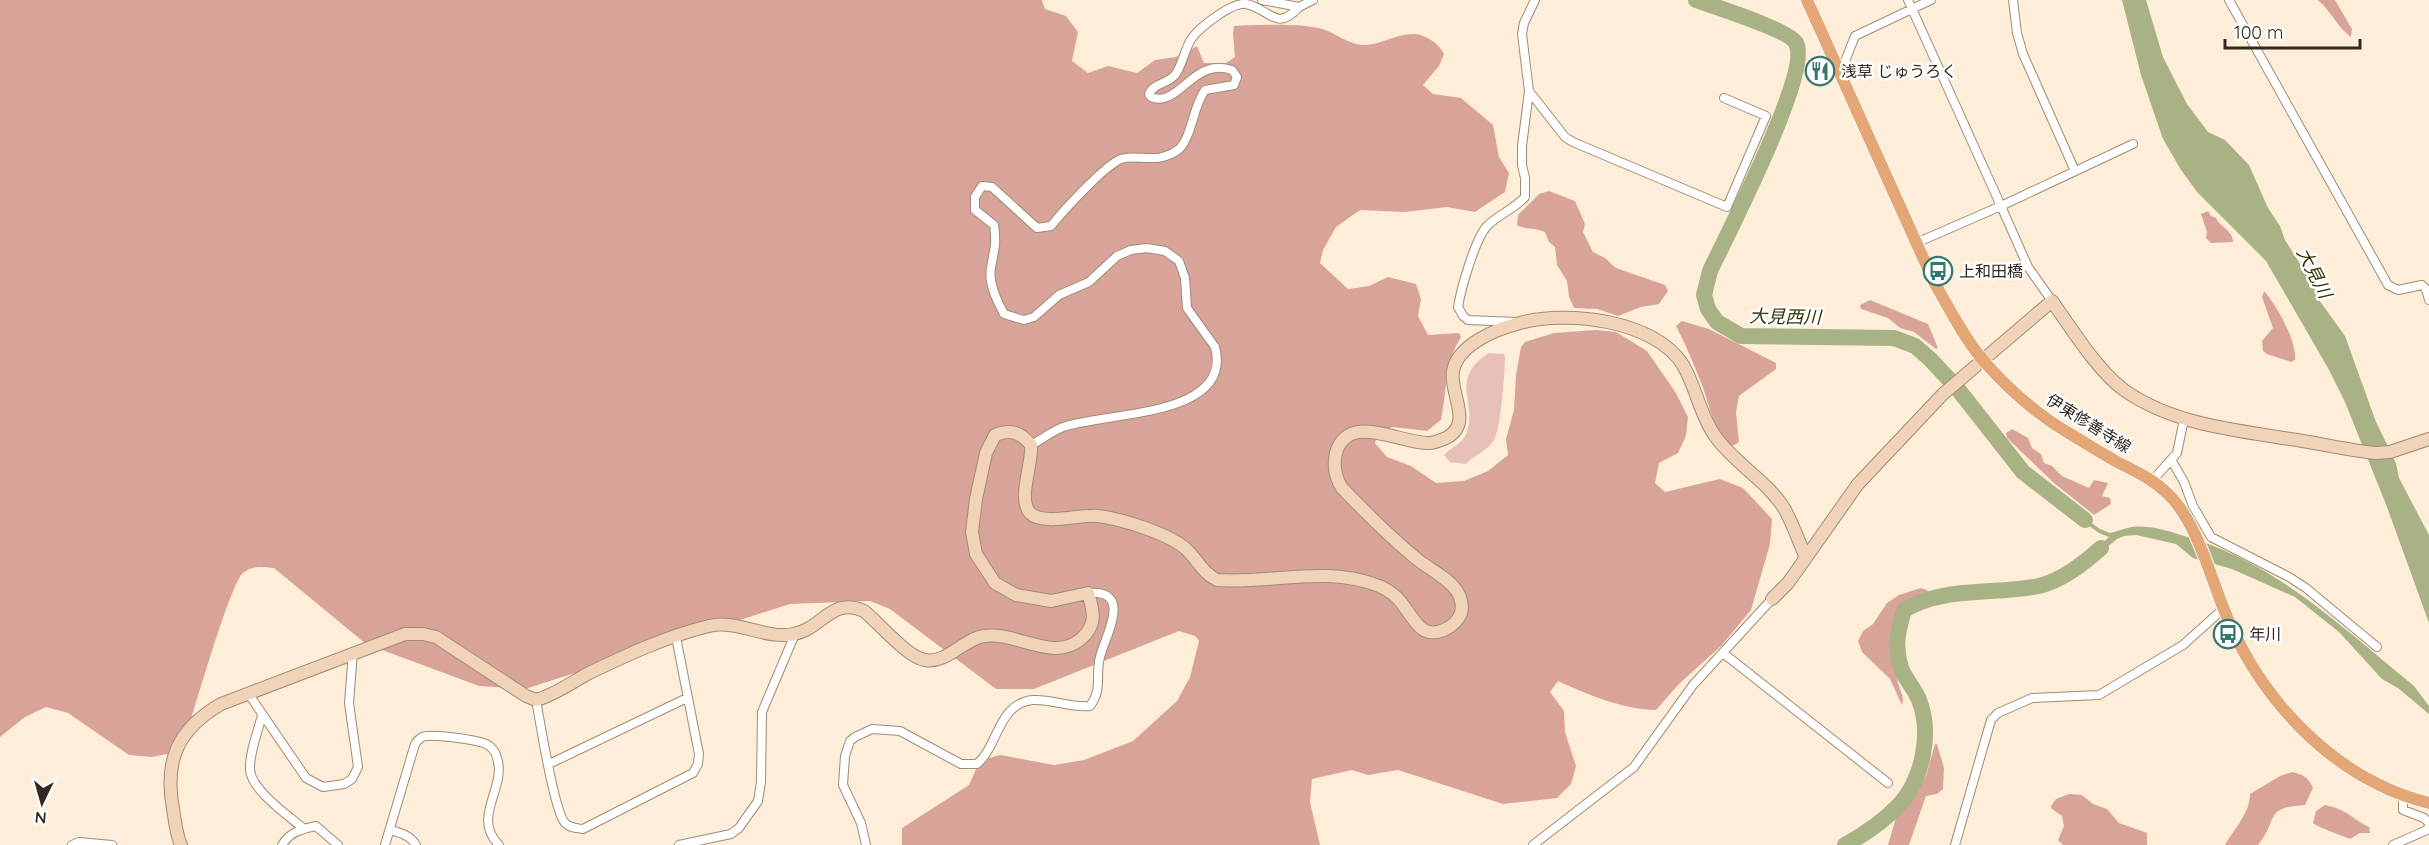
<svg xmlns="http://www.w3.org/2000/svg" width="2429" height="845" font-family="Quicksand,'Noto Sans JP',sans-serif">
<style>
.green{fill:#e7c0b8}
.forest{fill:#d8a49a}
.water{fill:#a9b284}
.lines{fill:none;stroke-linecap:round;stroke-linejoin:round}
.river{stroke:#a9b284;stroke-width:16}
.street-casing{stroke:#9f8c74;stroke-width:10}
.secondary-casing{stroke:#9f8c74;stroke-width:14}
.primary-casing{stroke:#fff;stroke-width:14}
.street{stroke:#fff;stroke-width:8}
.secondary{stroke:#f1d3b9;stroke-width:12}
.primary{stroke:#e3a674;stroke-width:12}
.labels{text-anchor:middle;stroke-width:5;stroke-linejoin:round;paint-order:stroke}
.poi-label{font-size:16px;fill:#31291f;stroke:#fff;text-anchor:start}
.street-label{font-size:16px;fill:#31291f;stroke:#fff}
.water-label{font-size:18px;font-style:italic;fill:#2f3500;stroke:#fff}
</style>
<rect width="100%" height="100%" fill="#feedd8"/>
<path class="green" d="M1489,353L1504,354L1505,356C1505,372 1501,429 1494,440C1487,451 1475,455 1466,464L1450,462L1444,455C1451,447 1463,444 1467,432C1478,403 1448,379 1489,353Z"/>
<path class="forest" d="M0,0H1042L1045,9L1066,16L1078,32L1072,61L1088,73L1108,66L1137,73L1155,60L1176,57L1197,46L1204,63H1226L1235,57L1233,33L1234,26C1258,25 1301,23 1322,29C1338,34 1348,45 1366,45C1382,44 1398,33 1415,34C1427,35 1439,44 1444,54L1439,66L1423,85L1433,94L1461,98L1493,125L1499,157L1509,173L1505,192L1475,212L1447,207L1404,212L1360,210L1336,227L1323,250L1320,263L1348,289L1369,286L1388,277L1416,284L1421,299L1418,316L1428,335L1459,333L1461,337C1443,368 1448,387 1441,420L1427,431L1392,427L1378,433L1375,443L1387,457L1411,466L1436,483L1464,481L1488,471L1508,455L1506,439L1514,410L1516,375L1521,347L1525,342L1554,333L1596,330L1616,332L1647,351L1676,393L1688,417L1686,436L1678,453L1659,463L1655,483L1665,492L1720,479L1743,488L1772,519L1770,544L1751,610L1721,646L1679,684L1656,710C1625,710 1586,694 1558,681L1550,692L1564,711L1565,732L1576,766L1571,784L1557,798L1503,804L1398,770L1368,775L1352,770L1312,779L1310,802L1320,845H902V828L969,785L977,767L986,759L1000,755L1054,765L1084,760L1133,741L1177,701L1190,677L1199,641L1195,636L1179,631L1034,689H996L890,609L870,601L790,604L525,689L479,686L366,644L274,568C262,567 253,565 243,573C230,584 195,708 187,732L177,752L152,757L129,755L68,713L46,707L25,717L0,737Z
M2318,0H2335L2352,29L2351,37C2338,28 2331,11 2318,0Z
M1549,191L1575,201L1585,224L1583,232L1593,252L1605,258L1616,268L1665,285L1668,291L1659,304L1641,307L1618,316L1597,309L1574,308L1569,297L1567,281L1557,265L1555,247L1549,242L1545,232C1535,227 1525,230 1517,225L1518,215L1539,194Z
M2208,211L2211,216L2216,218C2221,228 2233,230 2233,242L2211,243L2206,238L2207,232L2201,214Z
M2264,291C2276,304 2297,341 2295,360L2291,362L2267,354L2263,351L2262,341L2273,328L2262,297Z
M1870,300L1928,324L1938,348L1936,349L1914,332L1900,328L1888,318L1861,309L1860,305Z
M1682,321L1709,329L1776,363V369L1739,396L1736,412L1739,442L1733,446C1712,430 1711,409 1702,385C1694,365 1686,345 1676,326Z
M2012,429L2028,438L2032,448L2041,454L2044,463L2052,466L2062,476L2089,488L2094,480L2108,483L2102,496L2110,498L2111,504L2094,515L2054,483L2007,438L2006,433Z
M1921,588L1927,590L1929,594C1880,607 1889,643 1898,683C1900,691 1905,698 1902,705L1890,679L1862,652L1858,641L1863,631L1873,624L1887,603L1899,595Z
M1935,744H1937L1944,768L1943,789L1937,794L1926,796L1909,845H1888L1896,818L1914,795L1919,783L1926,776Z
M2292,772C2304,775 2308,777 2313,788L2305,805C2263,807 2279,820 2258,845H2225C2234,829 2250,813 2250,794L2280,776Z
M2069,794L2082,795L2093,804L2107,809L2119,823L2147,833V845H2063L2058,840L2064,826L2062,816L2052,809L2051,806L2056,799Z
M2325,805C2348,810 2351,818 2369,827L2370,833H2360L2350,839C2343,836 2317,827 2313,823L2316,811Z"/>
<path class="water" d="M2122,0H2146L2163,57L2187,104L2208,132L2225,140L2249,165L2268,208L2280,226L2285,240L2314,286L2319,300L2345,336L2376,422L2396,463L2399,478L2429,535V623L2387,507L2345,402L2328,368L2266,261L2197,192L2181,170L2163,139L2141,75Z
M2069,507L2100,529L2110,533C2117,532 2124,528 2132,527C2147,525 2166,530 2181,535C2275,561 2340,626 2414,686L2429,706V714L2398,688L2382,679L2339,632L2295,597L2232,569L2193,558L2176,544L2136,535L2124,536L2117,539L2086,564L2083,560L2109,537L2099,533L2067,510Z"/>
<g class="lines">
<path class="river" d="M1696,0C1713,6 1789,30 1796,43C1812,71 1726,237 1710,271L1704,295L1708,309L1717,322L1741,336L1894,338L1915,346L1930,359L1957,388L2023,472L2085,520
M1845,845C1865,834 1884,821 1900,804C1923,778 1932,732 1919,700C1915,689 1905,679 1901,668C1894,646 1898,631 1904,610C1944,586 1995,595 2039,586C2063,580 2084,563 2101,548"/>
<g class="street-casing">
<path id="street" d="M1262,0L1299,7L1313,0
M1908,0L2001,206L2133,144
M2013,0L2017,33L2023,54L2075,171
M2229,0L2388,285L2398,290L2422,285L2426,289L2429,300
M1840,74L1855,36L1931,0
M1529,91L1565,137L1573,142L1727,207L1766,116L1724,98
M1916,243L2001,206L2028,267L2052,301
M1517,322L1468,320L1463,316L1458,307C1461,289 1475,239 1487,226C1498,215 1514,209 1525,197V178L1522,165V146L1529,91L1522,34L1524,23L1535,0
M1031,445C1041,440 1052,431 1063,427C1104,412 1234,418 1215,347L1187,308L1185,278L1179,261L1165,251L1147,248L1131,250L1117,256L1089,282L1059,295L1034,317L1024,320L1004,314C997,301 988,283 991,268C994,248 997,247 994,225L975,210V197L982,186L992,187L1037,228L1051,226C1063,211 1105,165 1121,159C1138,153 1157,166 1179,149C1192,137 1193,106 1205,90L1234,85L1237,77L1232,70C1193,56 1179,109 1151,97L1149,94C1154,82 1171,84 1177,72C1183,62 1185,48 1192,38C1200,27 1232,2 1246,4C1269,8 1276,33 1299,7
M2172,461L2184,482L2193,506L2211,537L2289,577L2306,588L2377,647
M2153,480L2177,453L2184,419
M1723,653L1888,783
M248,693L306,778L323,787L344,784L352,779L358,767L349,703L353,652
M536,700C540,721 554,811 565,823C570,828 576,828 583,829L693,773L698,764L699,754L676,637
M262,715C258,732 249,753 250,770C252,791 289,816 304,829
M549,764L687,698
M2403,795V810L2424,818L2429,823
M390,830C401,833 410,835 416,845
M72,845L79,842L112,845
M282,845C290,832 301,829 316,826L338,845
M385,845L415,744C417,741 419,739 422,737C431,733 477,740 486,744C491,746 496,752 497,758C507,788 471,817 499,845
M679,845L731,834L739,828L758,801L761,782L762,712L795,634
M866,845L861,823L843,785L845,756L850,741L855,737L872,729L900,731L961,764H977C999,745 998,703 1033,700C1052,699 1071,708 1090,706C1103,689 1095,676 1100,657C1105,636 1134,589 1088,593
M1533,845L1634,767L1693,685L1772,599
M1955,845L1991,720L1998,713L2032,698L2099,695L2183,645L2223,609
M2393,845L2427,830L2429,826"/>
</g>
<g class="secondary-casing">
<path id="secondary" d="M1772,599L1788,583L1858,484L1943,394L2052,301C2071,328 2097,370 2124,390C2172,424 2234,430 2290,439C2319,443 2347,450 2376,453L2390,452L2429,439
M181,845C176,834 175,820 173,809C164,760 178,729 221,704L405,634H423L436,637L526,696L536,700C555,695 572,682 589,673C627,655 667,636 709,626C738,619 765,640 794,634C822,629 832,596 864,611C879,623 907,657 925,660C947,664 963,639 984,636C1016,631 1053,663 1081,639C1097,625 1094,612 1088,593L1051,601L1016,595L995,583L976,554L972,532L976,499L986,453L995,435C1011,429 1020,432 1031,445C1033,464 1017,498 1030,513C1044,526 1081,514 1098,516C1121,519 1172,534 1188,551C1199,562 1203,573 1217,580C1272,584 1326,565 1379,586C1404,597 1404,611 1420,627C1433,640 1456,627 1461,613C1463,606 1461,597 1457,591C1448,578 1431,570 1418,560C1391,538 1366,513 1342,488C1335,477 1333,466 1336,453C1348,411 1401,444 1429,443C1435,443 1441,440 1446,438C1474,424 1449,393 1453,371C1458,344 1497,329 1520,323C1567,310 1655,320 1683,365C1696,387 1700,415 1715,436C1734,463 1766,480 1784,508C1793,524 1799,542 1806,558"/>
</g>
<g class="primary-casing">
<path id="primary" d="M1807,0L1934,282C1949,308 1963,336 1982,359C2007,388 2039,416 2072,435C2087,444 2103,454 2119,463C2137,472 2153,479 2168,494C2196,521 2209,572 2223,607C2258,698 2333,779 2429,803"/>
</g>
<use href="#street" class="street"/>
<use href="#secondary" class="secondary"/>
<use href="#primary" class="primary"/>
</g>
<defs>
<g id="restaurant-ring" transform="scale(1.5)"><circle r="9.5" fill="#fff" stroke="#33786d" stroke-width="1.5"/><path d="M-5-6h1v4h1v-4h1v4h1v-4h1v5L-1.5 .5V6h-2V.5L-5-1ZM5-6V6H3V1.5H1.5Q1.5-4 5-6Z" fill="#33786d"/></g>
<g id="bus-ring" transform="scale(1.5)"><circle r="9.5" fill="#fff" stroke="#33786d" stroke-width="1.5"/><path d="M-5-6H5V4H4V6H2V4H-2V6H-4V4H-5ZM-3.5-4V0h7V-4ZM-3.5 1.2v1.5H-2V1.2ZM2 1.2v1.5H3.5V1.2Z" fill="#33786d"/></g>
</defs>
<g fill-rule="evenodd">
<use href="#restaurant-ring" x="1820" y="71"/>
<use href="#bus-ring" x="1938" y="271"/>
<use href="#bus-ring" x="2228" y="634"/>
</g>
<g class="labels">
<g class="poi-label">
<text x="1841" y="77">浅草 じゅうろく</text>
<text x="1959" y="277">上和田橋</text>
<text x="2249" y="640">年川</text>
</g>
<g class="street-label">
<text transform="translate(2089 423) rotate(32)" y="6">伊東修善寺線</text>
</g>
<g class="water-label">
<text transform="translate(2314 273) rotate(63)" y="6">大見川</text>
<text transform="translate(1785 317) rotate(1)" y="6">大見西川</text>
</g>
</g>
<g transform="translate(42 803) rotate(185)" stroke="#ffffff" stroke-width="4.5" paint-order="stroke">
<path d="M0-4.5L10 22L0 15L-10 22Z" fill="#31291f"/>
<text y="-9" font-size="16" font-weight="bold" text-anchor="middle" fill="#31291f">N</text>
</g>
<path d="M2225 39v9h135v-9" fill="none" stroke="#31291f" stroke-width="3"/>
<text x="2234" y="39" font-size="18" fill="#31291f" stroke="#ffffff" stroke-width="4.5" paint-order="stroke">100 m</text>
</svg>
